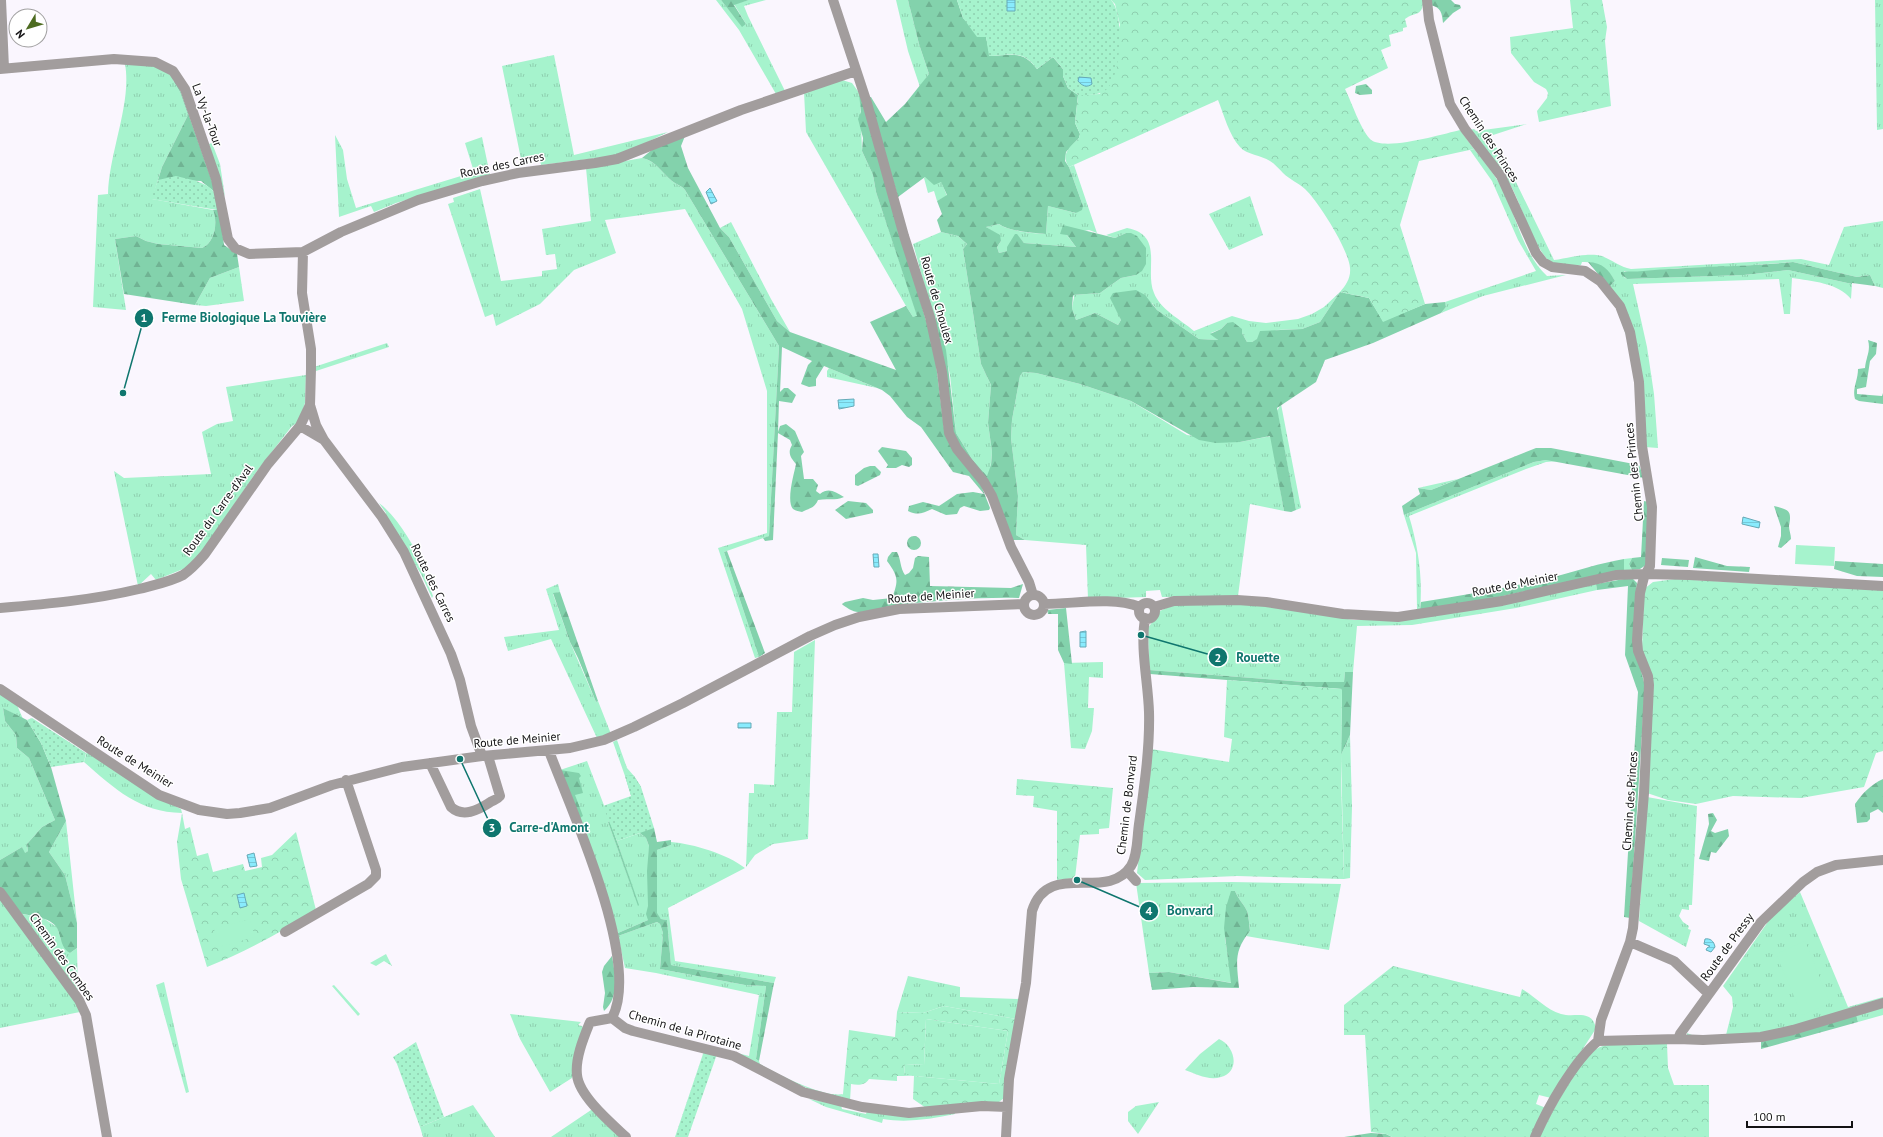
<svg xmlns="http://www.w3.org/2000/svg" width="1883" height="1137" font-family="'PT Sans',sans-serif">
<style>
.grass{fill:url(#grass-tufts)}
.forest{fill:url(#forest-firs)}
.park{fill:url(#park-crowns);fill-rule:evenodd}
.garden{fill:url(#garden-dots)}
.pitch{fill:#a6f3cd}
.water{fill:url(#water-rules);stroke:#66aab7}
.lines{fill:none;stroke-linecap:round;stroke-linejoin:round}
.minor{stroke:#a29d9d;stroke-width:10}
.labels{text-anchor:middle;stroke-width:3;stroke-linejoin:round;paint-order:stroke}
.street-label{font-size:12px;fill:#131214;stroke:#fff}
.leader{fill:none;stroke:#0f766e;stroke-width:1.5}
.callout-dot{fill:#0f766e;stroke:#fff;stroke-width:1.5}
.mark-label{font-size:12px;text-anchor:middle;font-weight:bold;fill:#fff}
.callout-label{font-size:13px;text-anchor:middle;font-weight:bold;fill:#0f766e;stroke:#fff;stroke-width:3;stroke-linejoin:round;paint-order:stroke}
</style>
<defs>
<pattern id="grass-tufts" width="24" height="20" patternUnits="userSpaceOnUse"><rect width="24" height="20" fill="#a6f3cd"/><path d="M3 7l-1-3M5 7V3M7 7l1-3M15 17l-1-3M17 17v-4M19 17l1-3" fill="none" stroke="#8ecfaf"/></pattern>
<pattern id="forest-firs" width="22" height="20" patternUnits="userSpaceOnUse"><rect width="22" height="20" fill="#83d2ac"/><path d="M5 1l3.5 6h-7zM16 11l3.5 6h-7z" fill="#70b393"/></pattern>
<pattern id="park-crowns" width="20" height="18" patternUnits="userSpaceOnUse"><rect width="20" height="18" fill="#a6f3cd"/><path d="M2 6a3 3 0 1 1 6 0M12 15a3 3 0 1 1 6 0" fill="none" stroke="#8ecfaf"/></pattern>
<pattern id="garden-dots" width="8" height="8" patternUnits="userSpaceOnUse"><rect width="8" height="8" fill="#a6f3cd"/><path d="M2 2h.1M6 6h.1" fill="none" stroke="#8ecfaf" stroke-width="1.8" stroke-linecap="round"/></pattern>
<pattern id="water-rules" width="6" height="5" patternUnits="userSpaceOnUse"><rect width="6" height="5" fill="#89ebfd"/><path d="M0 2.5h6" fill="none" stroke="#75c8d8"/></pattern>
</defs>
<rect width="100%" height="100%" fill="#faf6fe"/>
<path class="grass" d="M716,0H721L742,26L746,24L734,4L749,0H766L744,6L748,16L785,91L776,94L739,30Z
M896,0H908L919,44L929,74L920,87L908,51Z
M1875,0H1883V129L1877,130Z
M554,55L574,155L668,132L621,155L541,165L539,156L521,159L502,66Z
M147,63L172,73L174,82L180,92L188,115L162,167L152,199L213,210C218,222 215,243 202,248L158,244L146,241L136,236L115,239L126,310L93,307L98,195L108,194C109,152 132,103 125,64Z
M842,80L852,83L860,94L862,151L873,175L876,192L918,317H913L906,306L806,132L804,92Z
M1527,124L1490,136L1513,176L1554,260C1569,258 1588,252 1602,256C1612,260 1620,267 1631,269L1801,259L1829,265L1844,227L1883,221V288L1875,286L1870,275L1857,277L1793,262L1728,267L1679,268L1632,273L1624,271V277L1627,279L1744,275L1788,270L1852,284L1851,299C1839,283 1811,281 1792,278L1790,314H1784L1779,279L1633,284L1647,347L1654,394L1658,448L1645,447L1642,380L1609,287L1615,281C1608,269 1596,261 1582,262L1581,265L1570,267L1551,264C1532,243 1525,215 1513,190C1502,167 1485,149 1469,130L1474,129L1476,131Z
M335,135L343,150L347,179L356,208L474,172L465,143L482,137L490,175L396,203L374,212L371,206L339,217Z
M212,143L220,164L225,197L209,144Z
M1474,149C1485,162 1496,176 1504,192C1517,219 1524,255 1547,276L1566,275L1483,296L1441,313L1446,307L1445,302L1536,271L1518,240L1492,181L1470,150Z
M642,158C655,160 662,173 672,181C677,185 681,185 685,190L779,346L769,536L724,552L759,657L755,658L718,548L767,533V391L742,309L685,209L605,220L616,253L574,270L540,304L496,326L493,314L485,317L448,204L454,202L453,198L480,189L501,281L542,276V271L557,269L555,254L546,255L542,229L591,221L586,168Z
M1074,165L1097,233L1089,230L1066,234L1076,247L1024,243L1017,235L1007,251L999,253L997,247L1001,241L995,233L986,227L999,224C1008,231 1032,233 1046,234L1048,206L1076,213L1083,206L1069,167Z
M925,177L941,181L947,196L937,201L934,191L928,193L924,178Z
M1250,196L1263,235L1229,250L1209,214Z
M731,222L771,299L790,332L777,321L729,237L720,228Z
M1127,228C1165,235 1144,270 1154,293C1160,309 1181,320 1194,331L1232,316L1249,321L1266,323L1298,319L1312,314L1324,307L1340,292L1320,322L1302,329L1277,330L1252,342H1247L1242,333L1227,323L1221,329L1211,333L1218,340L1199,339L1157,310L1152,303L1116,307L1121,320L1118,325L1095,313L1076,320L1072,308L1074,297L1073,295L1100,293L1121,278L1136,275L1126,233L1115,238L1106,235Z
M941,232L958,236L967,244L963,249L981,364L991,385L988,423L992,452L990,473L987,476L972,459L956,433L950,375L937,318L934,319L913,244Z
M239,267L244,301L206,306L195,305L210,278Z
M387,343L389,347L316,371L314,367Z
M829,368L877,388L827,377V371Z
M1023,372L1036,373L1080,384L1131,401L1187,435L1240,442L1271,436L1284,511L1250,504L1238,596L1162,597L1160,590L1146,591V597L1088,599L1086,545L1025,540L1016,535L1018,496L1011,438L1012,420L1020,376Z
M306,375L305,403L299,422L292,426L257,471L202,552L188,567L156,580L151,574L138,586L114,471L124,478L211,474L202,432L217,424L233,421L226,387Z
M1281,404L1301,508L1296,510L1277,411Z
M1546,460L1558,461L1546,462L1526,469L1409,516C1418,546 1423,577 1420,610L1417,609L1416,553L1404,515L1534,462Z
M1458,479L1431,490L1418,488Z
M379,503C399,518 412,545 425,566L422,567L433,596L432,598L421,574L384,515L386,513Z
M1632,558L1629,564L1632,570H1624V559Z
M558,584L560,592L553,594L570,642L596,702L598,701L611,734L597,738L551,639L508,651L504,637L559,630L546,589Z
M1596,584L1597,590L1516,608L1412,625L1357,626L1353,672H1345L1344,682H1304L1149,670L1148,628L1160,611L1174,604H1251L1354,620H1368Z
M815,640L808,839L773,844L755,855L746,867L749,793H754V784L774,785L777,712H792L794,652Z
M1103,662V678L1089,677L1088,708H1094L1092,731L1085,749L1071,748L1064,663Z
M0,694L17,705L23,719L3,708L5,721L16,735L17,748L29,758L55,820L42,827L27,844L28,851L24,854L22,847L0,860Z
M1350,735L1352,807L1350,878L1344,879L1341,755Z
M617,740L627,768L634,776H625L613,742Z
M87,751L156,797L181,809L182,813C139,812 115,789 84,762Z
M587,761L610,821L608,822L638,905L617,841L640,833L646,838L649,846L648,920L618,933L560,770Z
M1647,797L1697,806L1692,905H1689V910L1682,909L1679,916L1683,922L1689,926L1688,929L1691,930L1686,947L1639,921Z
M66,821L77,923L65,875L49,852Z
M671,842C694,844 727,854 745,868L668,908L675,961L776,977L774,983L671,965L667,920L661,919L657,914V850L671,845Z
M1231,882L1341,884L1329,950L1246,936L1250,931C1249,924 1249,917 1247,911C1244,904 1238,899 1235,891L1225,938L1232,983L1169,972L1149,973L1136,883Z
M1800,892L1848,1007L1883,997V1000L1788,1028L1753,1036L1693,1038L1687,1035V1033L1697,1037L1726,1035L1733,1007L1732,997L1723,986L1772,916Z
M0,897L77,1003L80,1012L0,1028Z
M17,913L43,918L57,927L61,940L70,953L77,948L78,994Z
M657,922L660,924L663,933L660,969L745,985L766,986L756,1059L759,1061L760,1064C777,1074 824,1098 843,1094L840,1098H832L687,1040L749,1056L759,995L656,973L625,968L618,936Z
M386,954L392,966L384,961L376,966L370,963Z
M908,976L960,987V997L1020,999L1016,1019L944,1006L923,1013L897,1012Z
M164,982L189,1092L186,1093L156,985Z
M334,985L360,1014L358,1016L332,986Z
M1883,1006V1015L1858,1022L1856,1014Z
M510,1014L581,1022L578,1025L582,1026L584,1029L572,1078L550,1092L520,1039Z
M926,1019L1008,1031L999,1084L904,1075L905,1064L924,1065Z
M1219,1039C1235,1046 1241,1071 1221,1077C1209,1081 1196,1074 1185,1070L1200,1054Z
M809,1099L841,1105L842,1109L866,1114L867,1111H955V1114C931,1119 907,1123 883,1119L882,1123L826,1107Z
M1159,1102L1138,1134L1128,1121V1112L1136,1106Z
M473,1105L495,1137H423L420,1127Z
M594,1108L621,1137H551Z"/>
<path class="forest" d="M721,0H749L734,5L746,24L742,27Z
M908,0H957L963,18L986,37L990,56C1011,55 1023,50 1037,69L1053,57L1063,69V76L1068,88L1078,95L1075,123L1080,134L1079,138L1066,152L1065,161L1069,167L1083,206L1082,210L1076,213L1048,206L1046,234C1033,233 1008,231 999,224L986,227L1000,235L1001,241L997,247L999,253L1007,251V247L1015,234H1017L1024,243L1076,247L1067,235L1060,234L1063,225L1115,238L1126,233H1131L1137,236L1146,248V264L1142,271L1136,275L1121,278L1100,293L1073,295L1072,308L1076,320L1095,313L1118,325L1121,320L1110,298L1113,293L1136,290L1145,295L1157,310L1199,339L1218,340L1210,334L1221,329L1227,323L1233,322L1242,329V333L1247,342H1252L1257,339L1260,331L1302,329L1320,322L1340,292L1369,298L1383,321L1425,304L1445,302L1446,307L1441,313L1373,343L1325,360L1316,382L1277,408L1296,510L1291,512L1284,511L1270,436L1240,442L1216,443L1199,440L1131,401L1080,384L1036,373L1023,372L1020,376L1012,420L1011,438L1018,496L1016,535L1025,540H1012L970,461L953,436L934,319L937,318L946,350L956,433L972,459L987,476L991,465L992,452L988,423L991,385L981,364L963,249L967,244L958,236L941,232L937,220L942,214L937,201L947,195L941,182L934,185L925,177L898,197L868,97H871L886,122L905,104L929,74L919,44Z
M1430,0H1451L1455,4L1460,5L1461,8L1453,13L1443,23C1442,13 1441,7 1430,5Z
M176,78L216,193L201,181L158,180L162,167L188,115L180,92L174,82Z
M1366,84L1372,90V94L1360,95L1355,93L1356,86Z
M859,94H860L934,348L944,428L981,485L990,508L989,510L980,511L964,506L960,508L957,514L946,515L932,509C923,513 918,516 908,511L909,506L923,502L939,506L957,494L973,492L984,494L969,476L953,472L921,427L907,417L890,396L882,390L824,366L816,379V386L809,387L801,384L808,365L812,361L782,347L780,392L784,388H788L796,395L792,403L779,401L778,432L780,426L786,424L795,431L804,452L801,456L804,479H813L818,485L816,491L820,494C829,487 835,492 844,497C835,501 827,498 818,500C814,509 809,508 802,512C799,511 796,511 793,509C786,501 794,474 796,464C791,458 787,453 792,445L790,440L778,433L773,540L765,541L763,538L769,536L779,346L685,190C681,185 677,185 672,181C662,173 655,160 642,158L653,149L685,136L681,146L688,168L720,228L729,237L777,321L790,332L896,370L870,322L906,306L913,317L917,316L876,192L873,175L862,151L863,138L858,119L861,112Z
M215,199H218L224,245L237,254L239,267L210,278L195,305L124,294L115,239L136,236L146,241L158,244L202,248C215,243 218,222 213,210H216Z
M1588,262C1603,263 1608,269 1615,281L1609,287Z
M1793,262L1857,277L1870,275L1875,286L1852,283V284L1788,270L1744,275L1627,279L1621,274V272C1628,271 1635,272 1643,271C1693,266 1743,267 1793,262Z
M1868,340L1877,343L1876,354L1870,361L1866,387L1857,389V394L1882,396L1883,393V404L1859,401L1855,399C1852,389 1858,380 1858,369L1865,368C1866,357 1871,351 1868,340Z
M882,447L906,451L912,458V465L909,467L902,465L896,468H886L888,465L878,451Z
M1536,448H1551L1639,465L1644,478L1546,460L1534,462L1404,515L1402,506L1420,494L1418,488L1431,490Z
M870,466H875L881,472L880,475L858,486L855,485V475L864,468Z
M848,501L866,503L873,510V513L846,519L835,510Z
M1644,501L1649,502L1646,565L1640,569L1632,570L1629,564L1632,558L1641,557Z
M1774,506C1789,510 1792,510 1789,526C1789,530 1791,535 1791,539L1781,548L1778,547L1781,536V527Z
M907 543a7 7 0 1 1 14 0a7 7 0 1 1-14 0Z
M727,551L765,653L759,657L724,552Z
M892,552H897C901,559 900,568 905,575L909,573L913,568L915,558L918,556L929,557L930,586L1011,588L1023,584L1019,598C978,597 937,601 897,605C884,606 870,613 858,612C853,612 845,607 842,604L845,602L863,598L873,600L892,598C899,580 898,576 887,561L888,557Z
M1695,557L1727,566L1750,567L1749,572L1693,568Z
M1662,558L1689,560L1688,567L1661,565Z
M1624,559V570L1480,601L1420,610L1421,602C1465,595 1509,588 1553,577C1577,571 1600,563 1624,559Z
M1835,561L1883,564V577L1857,576L1834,569Z
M1624,579H1633L1637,583L1633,639L1645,686L1630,918L1624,917L1638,692L1625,655L1628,586L1597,590L1596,584Z
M560,592L598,701L596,702L578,658L570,642L553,593Z
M1066,608L1072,664L1064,663L1058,650V614H1048L1047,610Z
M1149,670L1304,682H1344L1345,672H1353L1350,735L1341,755L1342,689L1150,674Z
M3,708L27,720L41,743L51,767L66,821L49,852L65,875L77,923V948L70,953C61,949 61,936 57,928C51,917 28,915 17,913L0,887V860L22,847L25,853L28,851L27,844L42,827L55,820L29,758L17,748L16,735L5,721Z
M560,770L579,773L581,776L579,778L583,793L575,795L583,816L580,818Z
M628,775L634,776L641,787L632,790L647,823L654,828L657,842L671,840V845L657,850V913L661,919L667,920L671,965L774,983L759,1061L756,1059L766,986L745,985L660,969L663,933L660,924L657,922L618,936V933L648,920L646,914L648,906L647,871L649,846L646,838L640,833L639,821L625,776Z
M1883,779V813L1878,809L1870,813V819L1867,822L1857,823L1855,804C1863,793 1870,785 1883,779Z
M1713,813L1717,820L1711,831L1715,833L1728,829L1729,836L1716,853L1711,852L1709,861L1699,859L1709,824L1708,814Z
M610,821L639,905L638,906L608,822Z
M1231,891H1235C1238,899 1244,904 1247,911C1249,917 1249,925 1250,931C1233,952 1237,963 1239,988L1193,987L1152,990L1149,973L1169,972L1231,983L1224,928L1226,907Z
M612,956C615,974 620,997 604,1011L603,1007L605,993L602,972L604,966Z
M1856,1014L1858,1022L1761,1049V1040Z
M1371,1133L1386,1134L1392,1137H1344Z"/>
<path class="park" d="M1111,0H1423C1423,17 1416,11 1405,19L1407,27L1403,28V31L1389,35L1391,46L1381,50L1388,68L1345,89C1352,103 1360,128 1370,139C1383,152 1443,134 1460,130L1474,149L1419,161L1400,225L1425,304L1383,322L1369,298L1340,292C1346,285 1351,278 1350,268C1349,250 1318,201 1305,189C1299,183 1290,180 1283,173C1279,169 1275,164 1270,161C1261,155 1247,155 1240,147C1229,135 1224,115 1218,100L1069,167C1060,154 1070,147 1079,138L1080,134L1075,123L1078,95L1100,94L1120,25L1115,4Z
M1570,0H1602L1607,27L1605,41L1611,106L1539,122L1537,111L1547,98L1548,93L1546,89L1534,82L1511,53L1510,37L1573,28Z
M1675,579L1883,590V751L1876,753L1864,787L1801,798L1733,796L1696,804L1668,800L1647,793L1652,688L1642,649L1644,589L1653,582Z
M1227,680L1342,689L1341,779L1344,879L1237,876L1145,880L1137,873L1151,749L1229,762L1232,739L1224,737Z
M1017,779L1113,788L1109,828L1099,829V834L1080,835L1075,878L1057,880V811L1033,807L1034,796L1016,795Z
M182,813L185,829L190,827L197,856L208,853L213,872L243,864L245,871L262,867L261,858L272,855L296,832L316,910C281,932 246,952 207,967L181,879L177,842Z
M1393,966L1520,997L1522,989C1536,997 1545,1009 1561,1014C1571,1017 1580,1013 1589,1017C1594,1020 1596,1025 1595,1030L1551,1098L1539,1095L1536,1104L1546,1108L1530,1137H1392L1386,1134L1371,1132L1365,1035H1344V1005Z
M944,1006L1016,1019L1004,1098L999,1102L926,1108L913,1099L914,1076H897V1081L869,1079C865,1086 857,1085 851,1084L850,1101L840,1098L843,1094L849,1030L895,1037L897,1012L923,1013ZM926,1019L1008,1031L999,1084L904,1075L905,1064L924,1065Z
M1667,1044L1668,1068L1674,1085H1709V1137H1539C1551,1116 1579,1056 1600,1047C1615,1041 1650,1044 1667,1044Z"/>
<path class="garden" d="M957,0H1111C1125,14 1121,76 1107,89C1100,96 1087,95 1078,95L1068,88L1063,76V69L1053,57L1037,69C1023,49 1011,55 989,56L986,37H977L963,18Z
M176,176C192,180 212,182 218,199H215L217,210L151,199L158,180Z
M32,718L86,753L84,762L51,767L41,743L27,720Z
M628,775L634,776L641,787L654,828L617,841L603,806L631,796L625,776Z
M416,1042L444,1117L420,1127L397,1064L393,1057Z
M704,1051L717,1054L688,1137H675Z"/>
<path class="pitch" d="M1796,545L1835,547L1834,566L1795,564Z
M250,919L255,937L219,947L214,929Z
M1805,941L1830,1003L1802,1015L1776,954Z"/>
<path class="water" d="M1007,0H1015V11H1007Z
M1079,77L1091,78L1092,84C1087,88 1082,86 1078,81Z
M710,188L717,201L711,204L706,192Z
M854,399V406L839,409L838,400Z
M1743,517L1760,522L1759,528L1742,524Z
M873,554H878L879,567H874Z
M1086,631V647H1080V632Z
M738,723H751V728H738Z
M254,853L257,866L250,867L247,855Z
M244,893L247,906L240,908L237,895Z
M1705,939C1710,938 1714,941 1715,947L1711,952L1706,950L1707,948L1710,946L1704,944Z"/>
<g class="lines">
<path class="minor" d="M1,0L4,68
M833,0L867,103L904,236L930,317L942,372L949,433L957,449L984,482L992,496L1011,547L1029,582L1033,595
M1427,0L1429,20L1450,104L1465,129L1501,176L1536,253L1543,262L1552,267L1585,271L1600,281L1620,306L1630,332L1639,382L1642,446L1652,507L1650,566L1644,577L1640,593L1637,640L1638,651L1648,676L1649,685L1644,793L1633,928L1630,942L1601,1020L1598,1041
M0,69L114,59L155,62L173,71L185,89L216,179L228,239L235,248L249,254L303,252L341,232L418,200L482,181L518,173L595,163L617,159L741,110L856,71
M303,252L302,293L311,349V369L310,405L300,426L324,440L382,517L404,552L451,654L460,680L471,726L482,756
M310,405L316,425L324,440
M1024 605a10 10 0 1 1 20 0a10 10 0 1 1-20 0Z
M1139 611a8 8 0 1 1 16 0a8 8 0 1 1-16 0Z
M1044,604C1075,604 1111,596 1140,607
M1154,607L1174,601L1237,600L1266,602L1343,614L1398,617L1502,601L1616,575L1645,574L1689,575L1883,586
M0,608C47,604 93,600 139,589C154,585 170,582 183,575C192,569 198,562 205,554L268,464L300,426
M0,689L159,795L199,810L227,814L240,813L270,808L332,785L402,767L482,756L570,748L604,740L634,727L683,703L810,636L835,625L859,617L899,609L1024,604
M549,751C571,810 642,962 612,1018L590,1022C584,1037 575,1058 577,1075C579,1096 611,1123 626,1137
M430,763L451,807C463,818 478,810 489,803C493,800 497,800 500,796L488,756
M1127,871L1136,881
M0,892L79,1000L86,1015L107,1137
M285,932L368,884L376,876V870L346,780
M1630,942L1674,961L1709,994
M612,1018L625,1028L633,1031L734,1056L803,1092L862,1107L909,1113L982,1106L1007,1107
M1678,1039L1680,1034L1761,922L1803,882L1817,872L1836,865L1883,860
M1598,1041L1678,1039L1703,1040L1761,1037L1793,1030L1883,1003
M1006,1137L1009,1079L1026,983L1032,911C1048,859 1107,903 1131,866C1138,855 1137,837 1139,824C1144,788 1150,749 1149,712C1148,681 1140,649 1145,618
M1535,1137C1548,1107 1574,1061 1598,1041"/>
</g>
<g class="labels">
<g class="street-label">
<text transform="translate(207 115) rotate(70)" y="4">La Vy-la-Tour</text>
<text transform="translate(1489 139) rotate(57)" y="4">Chemin des Princes</text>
<text transform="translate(502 165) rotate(-12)" y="4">Route des Carres</text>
<text transform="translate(937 300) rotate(74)" y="4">Route de Choulex</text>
<text transform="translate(1634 472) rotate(-96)" y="4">Chemin des Princes</text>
<text transform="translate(218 510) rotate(-54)" y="4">Route du Carre-d'Aval</text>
<text transform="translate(433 583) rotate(64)" y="4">Route des Carres</text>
<text transform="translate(1515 584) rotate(-11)" y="4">Route de Meinier</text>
<text transform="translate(931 596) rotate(-4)" y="4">Route de Meinier</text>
<text transform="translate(517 740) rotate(-5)" y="4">Route de Meinier</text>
<text transform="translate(135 762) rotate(32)" y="4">Route de Meinier</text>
<text transform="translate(1630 801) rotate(-86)" y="4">Chemin des Princes</text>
<text transform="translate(1127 805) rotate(-83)" y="4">Chemin de Bonvard</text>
<text transform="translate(1727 947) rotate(-54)" y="4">Route de Pressy</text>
<text transform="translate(62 957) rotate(55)" y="4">Chemin des Combes</text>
<text transform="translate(685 1030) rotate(16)" y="4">Chemin de la Pirotaine</text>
</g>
</g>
<path class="leader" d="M123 393L144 318M1141 635L1218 657M460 759L492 828M1077 880L1149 911"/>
<g class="callout-dot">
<circle cx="123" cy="393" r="4"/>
<circle cx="1141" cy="635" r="4"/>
<circle cx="460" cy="759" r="4"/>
<circle cx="1077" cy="880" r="4"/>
<circle cx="144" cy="318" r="10"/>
<circle cx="1218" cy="657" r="10"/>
<circle cx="492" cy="828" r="10"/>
<circle cx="1149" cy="911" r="10"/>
</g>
<g class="mark-label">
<text x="144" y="322">1</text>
<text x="1218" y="662">2</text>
<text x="492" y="832">3</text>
<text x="1149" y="915">4</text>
</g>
<g class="callout-label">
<text x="244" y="322">Ferme Biologique La Touvière</text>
<text x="1258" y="662">Rouette</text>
<text x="549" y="832">Carre-d'Amont</text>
<text x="1190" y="915">Bonvard</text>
</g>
<g transform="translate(28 28) rotate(232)"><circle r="19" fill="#ffffff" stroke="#a1a0a1"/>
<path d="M0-3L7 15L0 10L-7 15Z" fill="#4d6b20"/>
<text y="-6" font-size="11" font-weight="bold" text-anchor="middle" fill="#131214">N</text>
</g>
<path d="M1747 1121v6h105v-6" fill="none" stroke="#131214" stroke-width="2"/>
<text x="1753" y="1121" font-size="12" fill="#131214" stroke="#ffffff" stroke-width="3" paint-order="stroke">100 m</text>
</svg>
